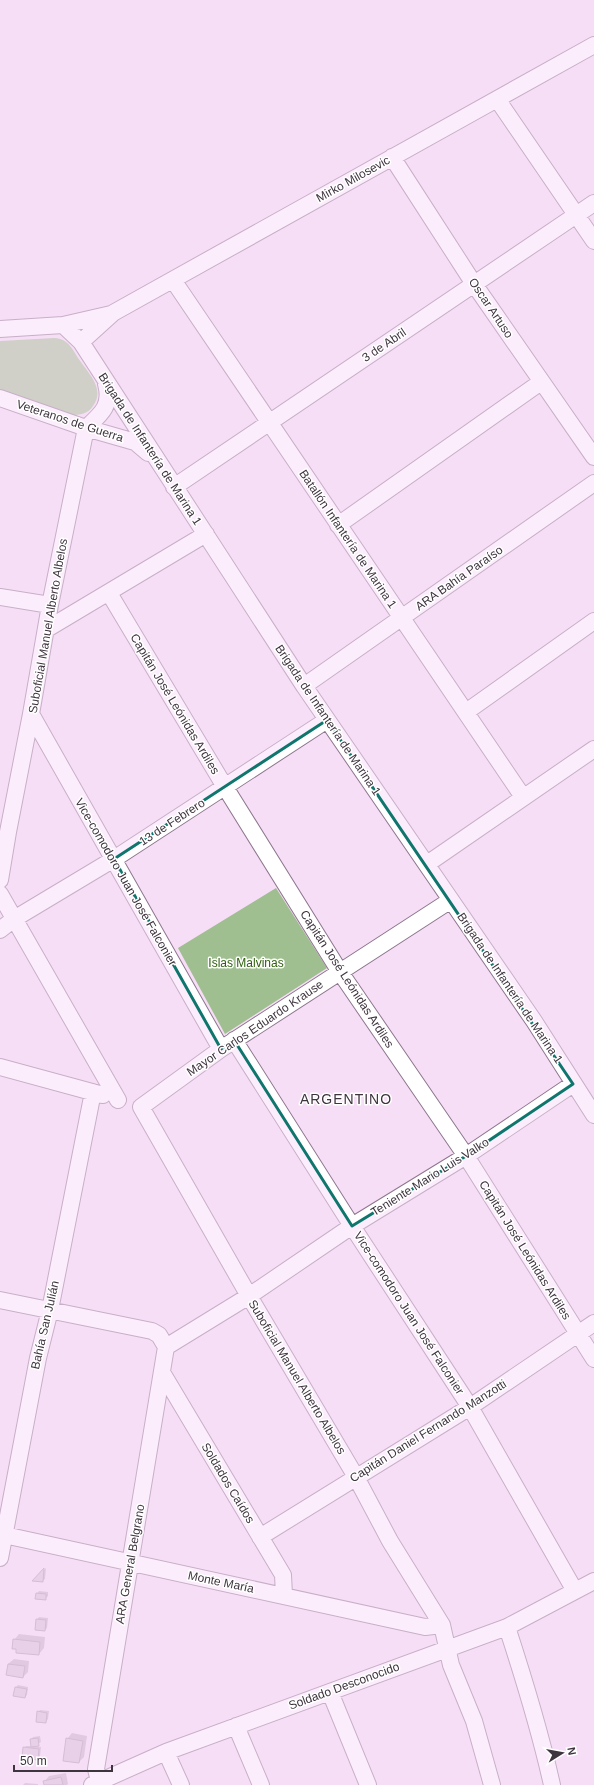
<svg xmlns="http://www.w3.org/2000/svg" width="594" height="1785" font-family="Helvetica,sans-serif">
<style>
.green{fill:#9fbf91}
.shadow{fill:#0003}
.building{fill:#d7bed7;stroke:#ac95ad}
.lines{fill:none;stroke-linecap:round;stroke-linejoin:round}
.minor-casing{stroke:#8e778e;stroke-width:18}
.minor{stroke:#fff;stroke-width:16}
.marked{fill:none;stroke:#0f766e;stroke-width:3;stroke-linejoin:round}
.labels{text-anchor:middle;stroke-width:3;stroke-linejoin:round;paint-order:stroke}
.street-label{font-size:12px;fill:#3e343e;stroke:#fff}
.park-label{font-size:12px;fill:#2f600d;stroke:#fff}
.quarter-label{font-size:14px;letter-spacing:1px;fill:#3e343e;stroke:#fff}
</style>
<rect width="100%" height="100%" fill="#f7def7"/>
<path class="green" d="M54,338C58,338 62,339 66,342C72,346 76,356 81,362C90,375 105,390 93,406C88,414 80,415 71,415L0,390V341Z
M276,888L327,968L225,1034L178,948Z"/>
<path class="shadow" d="M46,1568L45,1579L42,1581L34,1580Z
M39,1591L48,1592V1596L45,1599L37,1594Z
M39,1617L48,1618L47,1628L45,1630L37,1620Z
M19,1634L45,1637L44,1648L39,1654L14,1640Z
M14,1659L29,1661L28,1672L23,1677L8,1664Z
M18,1685L28,1687L27,1695L25,1697L16,1687Z
M40,1710L49,1711L48,1719L46,1722L38,1712Z
M72,1733L87,1736L84,1757L79,1762L67,1739Z
M40,1736L41,1742L34,1746L41,1747L40,1756L38,1759L24,1748L26,1746H31V1740L33,1737Z
M66,1773L68,1784L67,1785H45L44,1782L49,1776Z
M25,1783L38,1784V1785H23Z"/>
<path class="building" d="M44,1568L43,1582L32,1581Z
M36,1593L46,1594V1600L35,1599Z
M36,1619L46,1620L45,1631L35,1630Z
M13,1639L40,1642L39,1655L16,1653V1649H12Z
M8,1664L25,1666L23,1678L6,1675Z
M15,1687L27,1689L25,1698L13,1696Z
M37,1711L47,1713L46,1723L36,1722Z
M38,1738L39,1746L31,1747L30,1739Z
M66,1738L83,1741L79,1763L63,1761Z
M23,1747L39,1749L38,1760L22,1758Z
M61,1777L63,1785H44L43,1781Z"/>
<g class="lines">
<g class="minor-casing">
<path id="minor" d="M497,99L594,241
M392,157L474,284L594,457
M173,280L523,797
M63,325L81,342L304,686L534,1021L594,1115
M0,329L63,325L111,314
M81,342L113,313L594,45
M0,398L86,428L135,442L148,453
M174,487L594,203
M338,525L541,382
M109,593L225,787L340,972L466,1156L594,1359
M0,597L50,605
M47,629L206,534
M304,686L594,483
M466,712L594,621
M31,714L221,1049
M427,864L594,749
M0,880L8,832L31,714L50,605L86,428C101,414 112,406 106,384
M0,894L118,1100
M0,930L14,919L114,859L327,720
M234,1040L352,1226L470,1407L575,1591
M0,1067L103,1095
M141,1107L249,1296L356,1477L390,1541L442,1625L451,1665L474,1721L492,1785
M141,1107L221,1049L451,900
M0,1300L152,1331L159,1335L166,1347
M166,1347L249,1296L352,1226L466,1156L573,1084
M163,1374L283,1575L284,1595
M0,1534L425,1627L442,1625
M260,1537L470,1407L594,1323
M0,1558L38,1358L50,1310L93,1092
M507,1627C524,1679 540,1731 552,1785
M330,1692L368,1785
M236,1726L261,1785
M166,1752L181,1785
M99,1781L96,1769L166,1347
M92,1785L166,1752L507,1627L594,1581"/>
</g>
<use href="#minor" class="minor"/>
</g>
<path d="M0 0H594V1785H0ZM327,720L573,1084L466,1156L352,1226L234,1040L221,1049L114,859Z" fill="#f7def7" fill-opacity=".55" fill-rule="evenodd"/>
<path class="marked" d="M327,720L573,1084L466,1156L352,1226L234,1040L221,1049L114,859Z"/>
<g class="labels">
<g class="street-label">
<text transform="translate(353 179) rotate(-29)" y="4">Mirko Milosevic</text>
<text transform="translate(491 308) rotate(56)" y="4">Oscar Artuso</text>
<text transform="translate(384 345) rotate(-34)" y="4">3 de Abril</text>
<text transform="translate(70 421) rotate(18)" y="4">Veteranos de Guerra</text>
<text transform="translate(150 449) rotate(57)" y="4">Brigada de Infantería de Marina 1</text>
<text transform="translate(348 539) rotate(56)" y="4">Batallón Infantería de Marina 1</text>
<text transform="translate(459 578) rotate(-35)" y="4">ARA Bahía Paraíso</text>
<text transform="translate(48 626) rotate(-80)" y="4">Suboficial Manuel Alberto Albelos</text>
<text transform="translate(175 704) rotate(59)" y="4">Capitán José Leónidas Ardiles</text>
<text transform="translate(328 720) rotate(56)" y="4">Brigada de Infantería de Marina 1</text>
<text transform="translate(172 822) rotate(-33)" y="4">13 de Febrero</text>
<text transform="translate(126 882) rotate(60)" y="4">Vice-comodoro Juan José Falconier</text>
<text transform="translate(347 979) rotate(57)" y="4">Capitán José Leónidas Ardiles</text>
<text transform="translate(510 988) rotate(56)" y="4">Brigada de Infantería de Marina 1</text>
<text transform="translate(255 1028) rotate(-34)" y="4">Mayor Carlos Eduardo Krause</text>
<text transform="translate(430 1177) rotate(-32)" y="4">Teniente Mario Luis Valko</text>
<text transform="translate(525 1250) rotate(58)" y="4">Capitán José Leónidas Ardiles</text>
<text transform="translate(409 1313) rotate(57)" y="4">Vice-comodoro Juan José Falconier</text>
<text transform="translate(45 1325) rotate(-77)" y="4">Bahía San Julián</text>
<text transform="translate(297 1377) rotate(59)" y="4">Suboficial Manuel Alberto Albelos</text>
<text transform="translate(428 1431) rotate(-32)" y="4">Capitán Daniel Fernando Manzotti</text>
<text transform="translate(228 1483) rotate(59)" y="4">Soldados Caídos</text>
<text transform="translate(130 1564) rotate(-80)" y="4">ARA General Belgrano</text>
<text transform="translate(221 1582) rotate(12)" y="4">Monte María</text>
<text transform="translate(344 1686) rotate(-20)" y="4">Soldado Desconocido</text>
</g>
<g class="park-label">
<text x="246" y="967">Islas Malvinas</text>
</g>
<g class="quarter-label">
<text x="346" y="1104">ARGENTINO</text>
</g>
</g>
<g transform="translate(562 1753) rotate(79)" stroke="#ffffff" stroke-width="3" paint-order="stroke">
<path d="M0-3L7 15L0 10L-7 15Z" fill="#3e343e"/>
<text y="-6" font-size="11" font-weight="bold" text-anchor="middle" fill="#3e343e">N</text>
</g>
<path d="M14 1765v6h98v-6" fill="none" stroke="#3e343e" stroke-width="2"/>
<text x="20" y="1765" font-size="12" fill="#3e343e" stroke="#ffffff" stroke-width="3" paint-order="stroke">50 m</text>
</svg>
